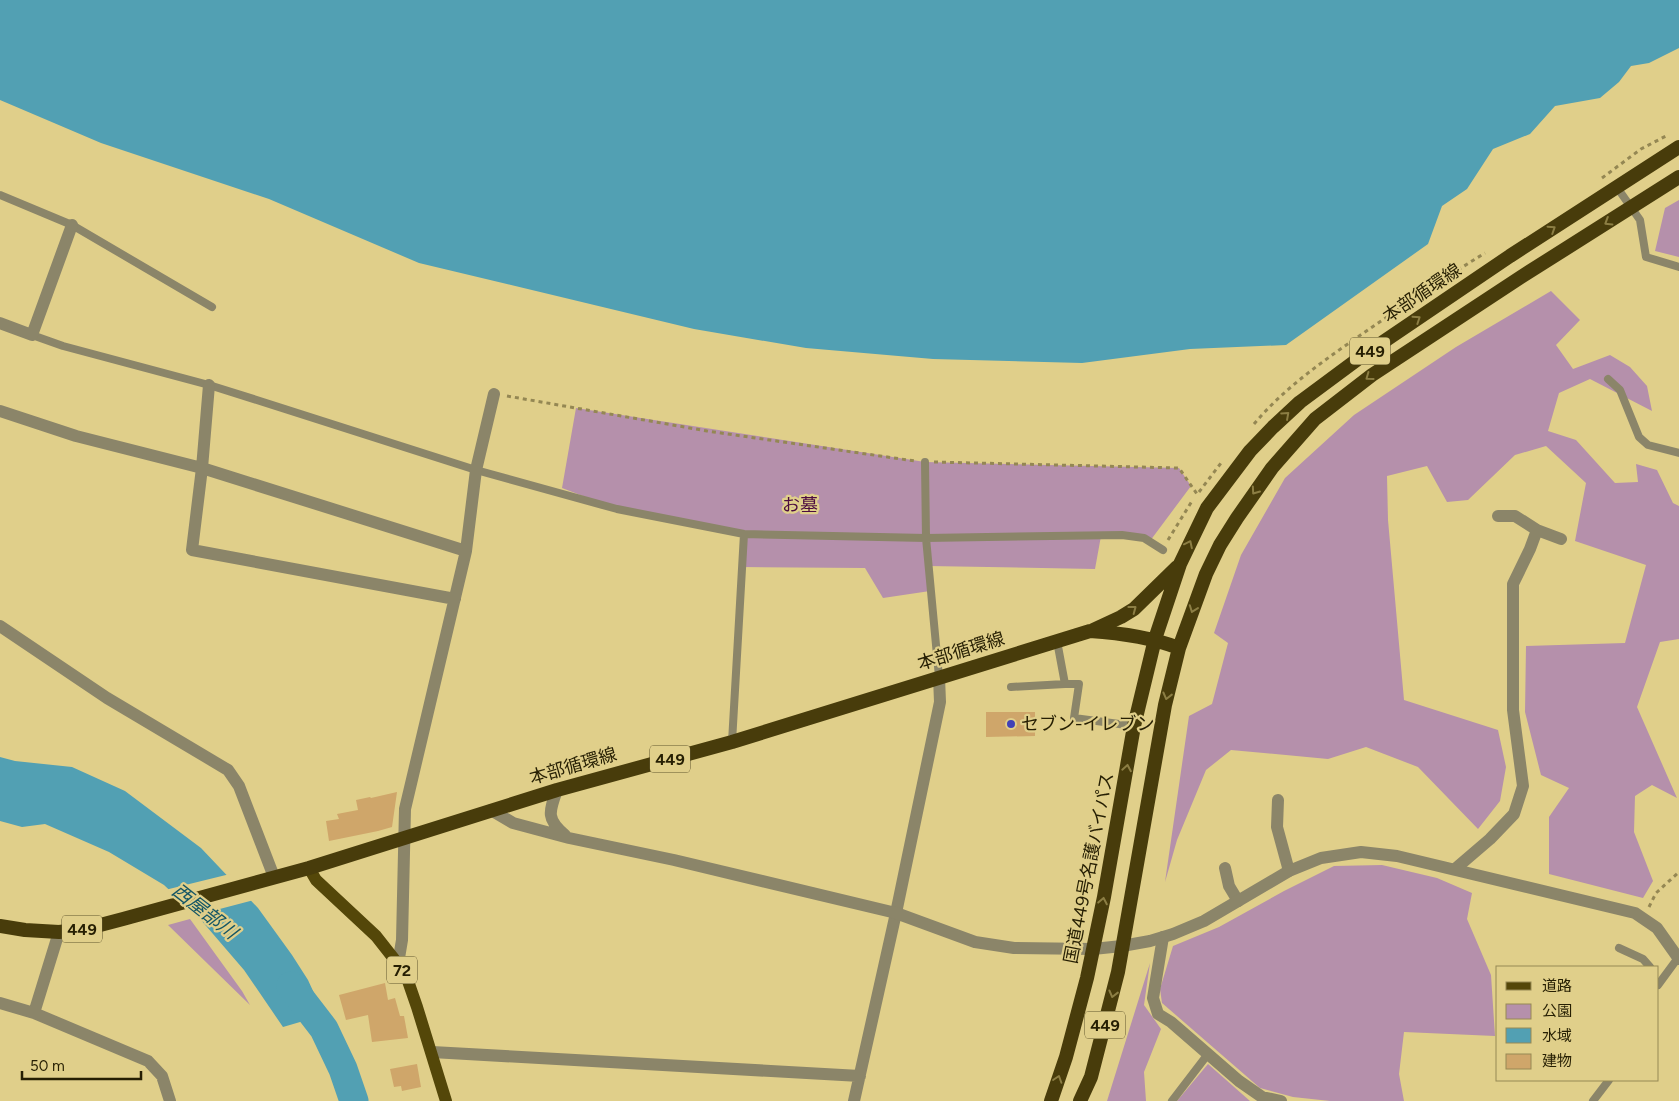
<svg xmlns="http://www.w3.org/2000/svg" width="1679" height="1101" font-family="Figtree,'Noto Sans JP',sans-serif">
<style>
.green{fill:#b590ab}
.water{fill:#52a0b3}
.pier{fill:#e0cf8a}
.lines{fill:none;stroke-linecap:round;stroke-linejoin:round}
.river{stroke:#52a0b3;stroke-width:29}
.building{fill:#cfa66a}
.path{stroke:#948753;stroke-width:3;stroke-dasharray:4 4;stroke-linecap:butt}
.service{stroke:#8b8569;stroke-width:8}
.minor{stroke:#8b8569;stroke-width:12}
.tertiary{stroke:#8b8569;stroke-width:12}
.primary{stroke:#544709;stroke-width:12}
.trunk{stroke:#483c0b;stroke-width:14}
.oneway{stroke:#8c7e44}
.poi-dot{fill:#4141b6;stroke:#e0cf8a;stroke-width:2}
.labels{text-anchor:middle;stroke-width:4.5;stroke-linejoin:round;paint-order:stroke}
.shield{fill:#e0cf8a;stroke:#5e542c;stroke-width:1}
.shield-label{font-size:16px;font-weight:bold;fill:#261f03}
.street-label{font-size:18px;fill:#261f03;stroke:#e0cf8a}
.park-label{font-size:18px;fill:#4b0c40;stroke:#e0cf8a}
.poi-label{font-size:18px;fill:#261f03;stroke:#e0cf8a;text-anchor:start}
.water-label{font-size:19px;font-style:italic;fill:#155665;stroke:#e0cf8a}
</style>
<rect width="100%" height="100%" fill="#e0cf8a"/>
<path class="green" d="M1679,200V257L1655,251L1665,208Z
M1551,291L1580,320L1556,345L1573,369L1610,355L1630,367L1647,386L1652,411L1590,379L1559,393L1548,431L1576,440L1615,483L1638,482L1636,464L1657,470L1673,503L1679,506V639L1660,642L1637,707L1677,798L1652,785L1635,796L1634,832L1653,881L1643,898L1549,874V817L1569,788L1541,775L1525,712L1526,646L1625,643L1646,565L1575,541L1586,483L1546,446L1515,455L1468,500L1447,502L1427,466L1387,476L1388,520L1404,700L1498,730L1506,767L1500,801L1478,829L1418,767L1366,747L1328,759L1231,750L1206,770L1177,840L1165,882L1189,716L1212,704L1228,643L1214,633L1241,555L1285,478L1354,415L1456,347Z
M576,408L925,462L1179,468L1191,486L1150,541L1101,536L1095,569L928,566L930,591L883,598L865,568L742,567L744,534L617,509L562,488Z
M1382,865L1437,878L1472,893L1467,919L1491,975L1495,1036L1404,1032L1399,1074L1404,1101H1330L1293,1097L1260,1088L1162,1003L1160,989L1173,946L1219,927L1284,891L1334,866Z
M190,919L242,991L250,1005L168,925Z
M1150,963L1144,1005L1161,1029L1144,1072L1146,1101H1107Z
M1208,1064L1250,1101H1177Z"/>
<path class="water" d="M0,0H1679V48L1649,63L1631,66L1619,82L1600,98L1555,106L1530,134L1493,149L1467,189L1442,206L1428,244L1286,345L1190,349L1082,363L933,359L806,348L694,329L419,263L269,199L101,143L0,100Z
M0,757L15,761L72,767L125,791L201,848L258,908L292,955L308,980L324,1015L283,1027L244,970L201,920L164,885L109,852L45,824L22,827L0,821Z"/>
<path class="pier" d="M230,874L254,900L193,916L165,890Z"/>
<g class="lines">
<path class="river" d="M291,986L324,1029L343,1069L354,1101"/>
</g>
<path class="building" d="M986,712H1035V736L986,737Z
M397,792L392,827L378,831L329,841L326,821L339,819L337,814L358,810L356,800L370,797L371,798Z
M385,983L388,1000L395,998L400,1016H404L408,1038L372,1042L368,1015L346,1020L339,995Z
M417,1064L421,1087L402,1091L401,1086L394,1087L390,1069Z"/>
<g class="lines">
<path class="path" d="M1602,178L1641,149L1666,136
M507,396L707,431L915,461
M1254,424C1285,387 1326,359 1365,332C1405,305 1444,278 1485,253
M934,462L1179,468L1197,494
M1199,492L1221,463
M1168,540L1192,501
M1649,907L1656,893L1679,872"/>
<path class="service" d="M1616,186L1640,220L1646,257L1679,267
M0,195L72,225L212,307
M32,335L63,346L209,385L263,402L476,470L617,509L744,534L926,538L1122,535L1144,538L1163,550
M1608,379L1620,390L1639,437L1648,445L1679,453
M925,462L926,538L939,677
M1057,641L1065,684H1079L1074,718L1134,726
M1011,687L1065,684
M732,742L744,534
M1619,948L1643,959L1650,967
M1658,985L1678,958
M1172,1101L1208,1054
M1593,1101L1609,1080"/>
<path class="minor" d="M0,323L32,335L72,225
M209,385L202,468L192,550L455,599
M0,411L76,436L202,468L466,551
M1537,530L1561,539
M0,626L107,698L228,770L239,786L274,877
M1278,800L1277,827L1289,871
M1225,868L1229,886L1238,901
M1455,869L1490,839L1514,814L1523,786L1513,710V584L1530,549L1537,530L1515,516H1498
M1163,937L1153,998L1158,1014L1171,1022L1239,1081L1262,1097L1281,1101
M398,964L402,940L405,809L466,551L476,470L494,394
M0,1003L34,1013L148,1061L162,1076L170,1101
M34,1013L59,932
M432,1052L860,1076
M854,1101L896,913L940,702L939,677"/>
<path class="tertiary" d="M557,790C549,812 546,819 565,835
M491,810L513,823L569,838L674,860L896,913L975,942L1014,948L1093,949L1122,946L1150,941L1173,934L1204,921L1289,871L1321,858L1361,852L1397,856L1635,913L1657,928L1679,959"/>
<path class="primary" d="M309,868L316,880L376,936L398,964L408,981L417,1007L446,1101"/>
<path class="trunk" d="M1093,630L1121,617L1134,609L1177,567
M0,926L25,930L59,932L85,929L123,919L309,868L557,790L732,742L1090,631C1121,633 1150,637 1179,648
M1051,1101L1066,1057L1087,978L1104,897L1134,726L1155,639L1180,564L1207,508L1250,451L1273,427L1300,402L1358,359L1510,256L1679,147
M1080,1101L1091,1077L1118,972L1165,705L1179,648L1206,574L1220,545L1237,518L1272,468L1315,419L1372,375L1521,277L1679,177"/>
</g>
<defs><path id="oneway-chevron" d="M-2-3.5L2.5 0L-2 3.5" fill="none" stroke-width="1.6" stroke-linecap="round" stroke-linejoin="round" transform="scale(1.25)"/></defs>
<g class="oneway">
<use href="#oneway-chevron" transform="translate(1608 222) rotate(148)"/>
<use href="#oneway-chevron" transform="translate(1552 229) rotate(-33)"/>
<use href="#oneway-chevron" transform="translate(1417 319) rotate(-34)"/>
<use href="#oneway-chevron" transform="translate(1369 377) rotate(144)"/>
<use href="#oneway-chevron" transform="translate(1286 415) rotate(-42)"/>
<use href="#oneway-chevron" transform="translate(1255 491) rotate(125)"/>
<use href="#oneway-chevron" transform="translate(1189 544) rotate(-64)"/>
<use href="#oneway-chevron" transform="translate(1133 609) rotate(-37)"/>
<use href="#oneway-chevron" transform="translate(1193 609) rotate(110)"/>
<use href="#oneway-chevron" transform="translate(1167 696) rotate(104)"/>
<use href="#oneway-chevron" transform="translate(1127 768) rotate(-80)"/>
<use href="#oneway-chevron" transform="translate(1103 901) rotate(-79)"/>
<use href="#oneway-chevron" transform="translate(1113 994) rotate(104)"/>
<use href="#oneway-chevron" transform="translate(1058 1079) rotate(-72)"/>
</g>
<circle class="poi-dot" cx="1011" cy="724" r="5"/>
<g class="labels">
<g class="shield">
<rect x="1350" y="337.5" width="40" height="27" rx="4"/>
<rect x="650" y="745.5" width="40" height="27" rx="4"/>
<rect x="62" y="915.5" width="40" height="27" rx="4"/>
<rect x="387" y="956.5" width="30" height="27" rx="4"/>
<rect x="1085" y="1011.5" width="40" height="27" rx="4"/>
</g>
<g class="shield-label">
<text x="1370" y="357">449</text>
<text x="670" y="765">449</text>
<text x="82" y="935">449</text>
<text x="402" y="976">72</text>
<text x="1105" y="1031">449</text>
</g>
<g class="street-label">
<text transform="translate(1422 293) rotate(-34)" y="6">本部循環線</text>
<text transform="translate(961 651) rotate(-17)" y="6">本部循環線</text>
<text transform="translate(573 766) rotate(-16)" y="6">本部循環線</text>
<text transform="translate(1089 868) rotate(-79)" y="6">国道449号名護バイパス</text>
</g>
<g class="park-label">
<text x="800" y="511">お墓</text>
</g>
<g class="poi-label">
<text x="1021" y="730">セブン-イレブン</text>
</g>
<g class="water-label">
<text transform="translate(205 911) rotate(38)" y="7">西屋部川</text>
</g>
</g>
<rect x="1496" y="966" width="162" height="115" fill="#e0cf8a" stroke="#968954"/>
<rect x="1506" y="982" width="25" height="8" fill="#544709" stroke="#968954"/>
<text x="1542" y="991" font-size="15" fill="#261f03">道路</text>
<rect x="1506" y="1004" width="25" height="15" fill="#b590ab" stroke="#968954"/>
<text x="1542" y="1016" font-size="15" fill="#261f03">公園</text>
<rect x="1506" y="1028" width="25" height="15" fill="#52a0b3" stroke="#968954"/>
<text x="1542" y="1041" font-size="15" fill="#261f03">水域</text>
<rect x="1506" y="1054" width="25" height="15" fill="#cfa66a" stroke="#968954"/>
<text x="1542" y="1066" font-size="15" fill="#261f03">建物</text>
<path d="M22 1071v8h119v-8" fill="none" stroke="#261f03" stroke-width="2.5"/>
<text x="30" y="1071" font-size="15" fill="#261f03" stroke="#e0cf8a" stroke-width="4" paint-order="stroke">50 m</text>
</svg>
